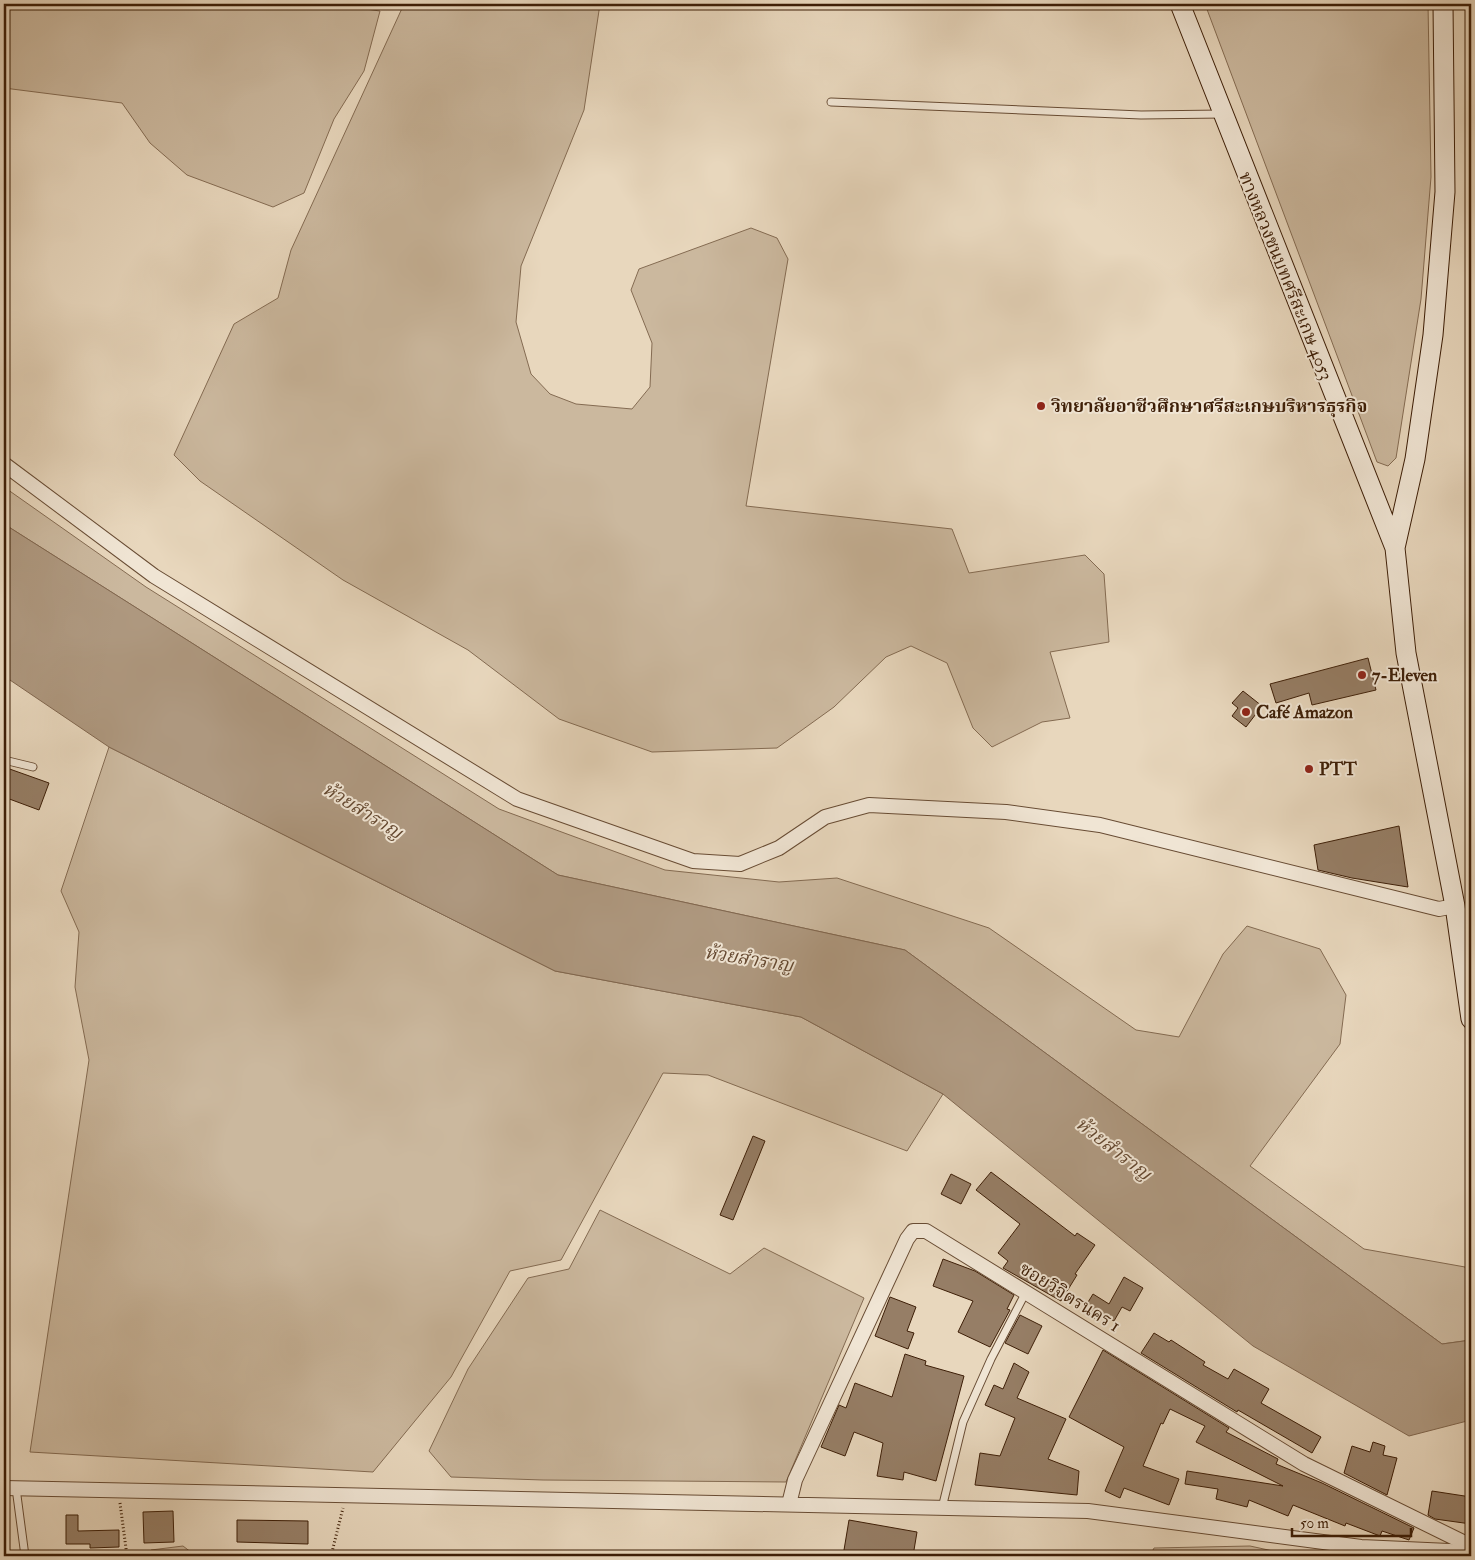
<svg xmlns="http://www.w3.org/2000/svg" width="1475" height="1560" font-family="'IM FELL Double Pica','Noto Serif Thai',serif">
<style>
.green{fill:#cbb89e;stroke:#846b52}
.water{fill:#ae987f;stroke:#81674f}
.building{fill:#967e66;stroke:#3d1e07}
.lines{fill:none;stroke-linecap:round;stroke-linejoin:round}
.lane-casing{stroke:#684c34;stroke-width:9}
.street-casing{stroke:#684c34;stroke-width:16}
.secondary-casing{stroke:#3d1e07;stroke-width:21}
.path{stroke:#3d1e07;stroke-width:3;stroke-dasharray:1 2.5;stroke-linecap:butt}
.lane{stroke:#f0e5d4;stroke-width:7}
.street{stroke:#f0e5d4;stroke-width:14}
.secondary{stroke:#f0e5d4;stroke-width:19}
.poi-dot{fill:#8f2418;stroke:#f0e5d4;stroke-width:2}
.labels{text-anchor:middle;stroke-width:4;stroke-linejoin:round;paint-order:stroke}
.street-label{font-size:18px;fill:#3d1e07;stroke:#f0e5d4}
.poi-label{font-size:18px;font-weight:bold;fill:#3d1e07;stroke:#f0e5d4;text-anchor:start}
.water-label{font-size:19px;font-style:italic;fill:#654931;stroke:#f0e5d4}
</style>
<rect width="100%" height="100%" fill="#e8d7bd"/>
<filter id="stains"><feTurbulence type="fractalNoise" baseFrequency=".004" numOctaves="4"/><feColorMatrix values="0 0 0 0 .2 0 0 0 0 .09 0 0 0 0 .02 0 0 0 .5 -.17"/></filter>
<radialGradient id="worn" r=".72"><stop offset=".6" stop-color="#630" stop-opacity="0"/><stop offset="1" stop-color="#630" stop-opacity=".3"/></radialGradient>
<path class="green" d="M4,4H329L380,11L364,71L334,119L304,193L273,207L187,175L150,143L122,103L4,88Z
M404,4H600L584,110L521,266L516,322L531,374L550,394L576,404L632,409L650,387L652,343L631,290L639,269L751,228L777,238L788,259L746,506L952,529L969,573L1085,555L1104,574L1109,642L1050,652L1070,718L1042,722L992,747L973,728L947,663L911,646L886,657L834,707L777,748L652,752L559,719L468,650L343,580L200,481L174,455L234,324L278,298L291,250Z
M1205,4H1428L1431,177L1421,299L1396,458L1388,466L1377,462Z
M4,487L146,587L499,809L665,870L779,882L837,878L989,928L1136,1030L1179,1037L1223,954L1247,926L1320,949L1346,995L1340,1044L1250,1166L1364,1249L1465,1267L1471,1284V1340L1442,1344L905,950L558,875L4,524Z
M109,747L555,971L801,1017L943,1094L907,1151L708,1075L663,1073L561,1260L510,1271L451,1377L373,1472L30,1452L89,1060L75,987L79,932L61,891Z
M600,1210L730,1274L764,1248L864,1298L786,1482L543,1480L451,1477L429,1451L468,1369L528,1278L569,1269Z
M183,1546L196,1556H150L151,1550Z
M1250,1546L1296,1556H1150L1154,1548Z"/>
<path class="water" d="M4,524L558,875L905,950L1442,1344L1471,1340V1420L1409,1436L1253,1346L943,1094L801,1017L555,971L109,747L4,676Z"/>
<path class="building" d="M1368,658L1376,690L1312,705L1309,693L1276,703L1270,684Z
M1243,691L1262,706L1246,727L1232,716L1238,708L1232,703Z
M4,767L49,783L39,810L4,797Z
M1399,826L1408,887L1352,878L1318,870L1314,845Z
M753,1136L765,1141L733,1220L720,1215Z
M991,1172L1075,1236L1077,1233L1095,1245L1075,1274L1077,1275L1061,1301L1003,1268L1008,1261L998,1253L1020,1224L976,1190Z
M951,1174L971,1184L961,1204L941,1194Z
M943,1259L975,1271L1014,1295L1007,1309L1010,1310L990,1347L958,1332L973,1301L933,1286Z
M1124,1277L1143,1288L1130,1311L1122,1307L1114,1321L1098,1312L1094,1319L1082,1312L1093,1294L1109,1304Z
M890,1297L916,1307L907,1331L914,1333L908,1349L875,1336Z
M1020,1315L1042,1326L1028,1354L1005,1343Z
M1154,1333L1169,1342L1171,1340L1205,1362L1203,1365L1228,1379L1234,1369L1269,1389L1261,1403L1321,1437L1312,1453L1238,1410L1237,1412L1141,1353Z
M1103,1350L1229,1428L1226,1432L1278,1459L1276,1464L1322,1483L1414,1528L1409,1540L1382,1531L1380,1536L1346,1523L1345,1526L1293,1505L1288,1516L1249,1500L1247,1507L1216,1499L1218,1489L1185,1484L1187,1471L1283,1486L1196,1442L1205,1426L1170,1409L1163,1424L1161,1423L1143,1466L1179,1479L1169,1505L1124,1488L1120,1498L1105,1491L1124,1447L1069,1417Z
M905,1354L926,1361L925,1365L964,1376L936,1481L904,1472L903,1480L877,1476L883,1443L854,1432L845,1456L821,1447L839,1405L846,1408L855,1383L892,1397Z
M1014,1363L1029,1372L1017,1398L1066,1419L1048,1459L1079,1471L1077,1495L975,1485L980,1453L1000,1456L1015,1418L985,1405L994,1385L1003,1389Z
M1373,1442L1385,1446L1383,1455L1397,1458L1387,1495L1344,1473L1352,1446L1370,1452Z
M1432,1491L1471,1497V1524L1435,1519L1428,1515Z
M173,1511L174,1542L144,1543L143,1512Z
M66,1515H78V1531L119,1530V1547L90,1548V1544H66Z
M237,1520L308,1521V1544L237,1542Z
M849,1520L917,1532L913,1556H843Z"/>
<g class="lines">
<g class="lane-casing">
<path id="lane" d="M831,102L1141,115L1223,114
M4,760L33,767
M16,1488L25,1556
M942,1508L963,1422L991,1359L1026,1292"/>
</g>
<g class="street-casing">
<path id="street" d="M4,464L154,576L517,799L693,861L740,864L779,848L825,817L869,805L1006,812L1100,825L1439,909L1455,906
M4,1488L1088,1511L1361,1547L1471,1552
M789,1504L795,1480L907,1239L913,1231H926L1304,1464L1471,1546"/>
</g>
<g class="secondary-casing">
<path id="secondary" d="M1180,4L1395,548
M1443,4L1445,192L1433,335L1415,459L1395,548L1406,653L1455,906L1471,1019"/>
</g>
<path class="path" d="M120,1503L127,1556
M331,1556L343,1508"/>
<use href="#lane" class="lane"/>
<use href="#street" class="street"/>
<use href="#secondary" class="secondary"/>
</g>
<g class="poi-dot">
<circle cx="1041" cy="406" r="5"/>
<circle cx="1362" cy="675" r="5"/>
<circle cx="1246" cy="712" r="5"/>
<circle cx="1309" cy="769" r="5"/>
</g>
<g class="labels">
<g class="street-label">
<text transform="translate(1286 276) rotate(68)" y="6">ทางหลวงชนบทศรีสะเกษ 4053</text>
<text transform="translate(1070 1297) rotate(32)" y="6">ซอยวิจิตรนคร 1</text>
</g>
<g class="poi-label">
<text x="1051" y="412">วิทยาลัยอาชีวศึกษาศรีสะเกษบริหารธุรกิจ</text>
<text x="1372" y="681">7-Eleven</text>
<text x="1256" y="718">Café Amazon</text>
<text x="1319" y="775">PTT</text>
</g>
<g class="water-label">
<text transform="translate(363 810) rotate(32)" y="7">ห้วยสำราญ</text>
<text transform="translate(749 958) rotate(9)" y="7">ห้วยสำราญ</text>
<text transform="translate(1114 1148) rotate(38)" y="7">ห้วยสำราญ</text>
</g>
</g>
<rect width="1475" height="1560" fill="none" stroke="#e8d7bd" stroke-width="20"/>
<rect x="5" y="5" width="1465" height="1550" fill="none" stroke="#3d1e07" stroke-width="2.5"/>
<rect x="10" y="10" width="1455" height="1540" fill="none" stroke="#3d1e07"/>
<path d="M1292 1528v8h119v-8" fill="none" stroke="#3d1e07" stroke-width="2.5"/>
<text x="1300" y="1528" font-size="15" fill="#3d1e07" stroke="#f0e5d4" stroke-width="4" paint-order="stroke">50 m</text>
<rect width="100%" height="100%" filter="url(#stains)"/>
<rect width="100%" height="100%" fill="url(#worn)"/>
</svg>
